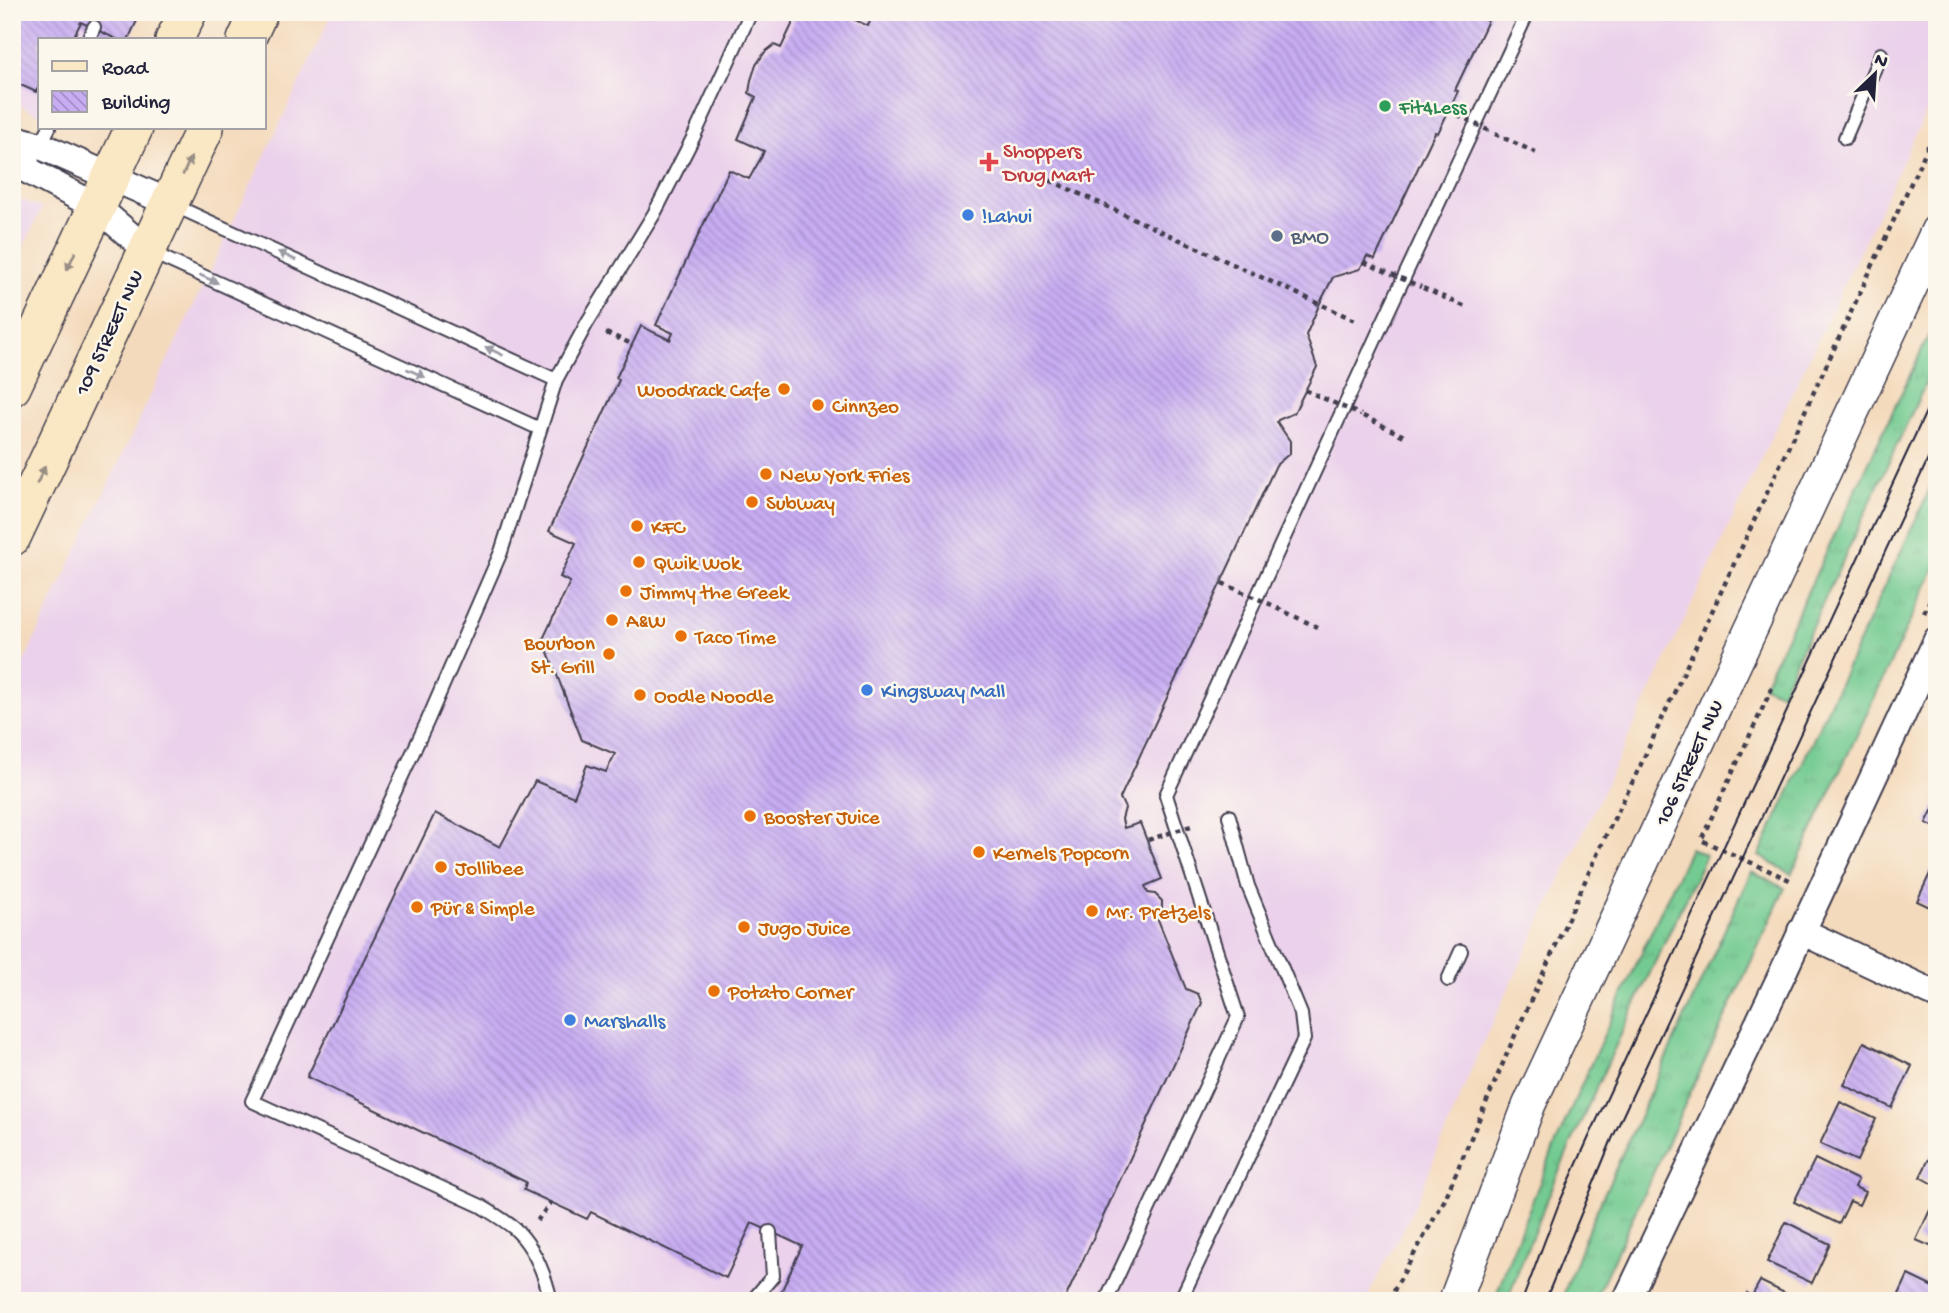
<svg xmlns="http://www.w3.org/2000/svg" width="1949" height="1313" font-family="'Gochi Hand',sans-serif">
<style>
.built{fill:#ebd1eb}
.grass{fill:url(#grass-tufts);stroke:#4a7666;stroke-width:2}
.building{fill:url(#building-back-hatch)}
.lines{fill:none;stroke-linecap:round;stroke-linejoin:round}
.service-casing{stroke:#423e4e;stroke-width:16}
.minor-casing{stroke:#423e4e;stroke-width:30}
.tertiary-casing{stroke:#423e4e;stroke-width:35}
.secondary-casing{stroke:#423e4e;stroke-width:40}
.path{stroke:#423e4e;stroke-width:4.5;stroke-dasharray:5 5;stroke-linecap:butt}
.service{stroke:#fff;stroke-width:12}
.minor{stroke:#fff;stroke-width:26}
.tertiary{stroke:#fff;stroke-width:32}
.secondary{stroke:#fae7c3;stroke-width:37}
.tram{stroke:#22223b;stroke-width:2}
.path-bridge{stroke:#423e4e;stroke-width:4.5;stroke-dasharray:5 5;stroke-linecap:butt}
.oneway{fill:#998e86}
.oneway2{fill:#9c9ca7}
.leisure-dot{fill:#2e9e5b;stroke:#fbf7ec;stroke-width:2.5}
.health-dot{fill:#e0444e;stroke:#fbf7ec;stroke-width:2.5}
.shop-dot{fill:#3f7fe0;stroke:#fbf7ec;stroke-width:2.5}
.service-dot{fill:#5c6f8a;stroke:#fbf7ec;stroke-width:2.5}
.food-dot{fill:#e8710a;stroke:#fbf7ec;stroke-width:2.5}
.labels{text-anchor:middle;stroke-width:5;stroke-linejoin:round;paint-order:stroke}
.leisure-label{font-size:21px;fill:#27864d;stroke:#fbf7ec;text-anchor:start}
.health-label{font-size:21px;fill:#be3a42;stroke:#fbf7ec;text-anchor:start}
.shop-label{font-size:21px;fill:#366cbe;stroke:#fbf7ec;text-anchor:start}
.service-label{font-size:21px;fill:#4e5e75;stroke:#fbf7ec;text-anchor:start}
.street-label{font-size:21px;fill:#22223b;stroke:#fbf7ec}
.food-label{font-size:21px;fill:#c56008;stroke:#fbf7ec;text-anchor:start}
</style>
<defs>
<pattern id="grass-tufts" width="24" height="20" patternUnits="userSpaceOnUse" patternTransform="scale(1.75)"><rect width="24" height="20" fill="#73cb91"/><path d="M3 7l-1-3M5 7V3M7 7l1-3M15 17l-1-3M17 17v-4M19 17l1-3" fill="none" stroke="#63ae7e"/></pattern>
<pattern id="building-back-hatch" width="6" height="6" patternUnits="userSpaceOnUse" patternTransform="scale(1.75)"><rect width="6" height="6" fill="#c8adf3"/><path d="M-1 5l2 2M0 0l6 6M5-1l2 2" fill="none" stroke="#a28cc6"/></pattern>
</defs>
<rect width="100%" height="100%" fill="#fbf7ec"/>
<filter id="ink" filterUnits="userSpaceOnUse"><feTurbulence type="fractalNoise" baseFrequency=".0143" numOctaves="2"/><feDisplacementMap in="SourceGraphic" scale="14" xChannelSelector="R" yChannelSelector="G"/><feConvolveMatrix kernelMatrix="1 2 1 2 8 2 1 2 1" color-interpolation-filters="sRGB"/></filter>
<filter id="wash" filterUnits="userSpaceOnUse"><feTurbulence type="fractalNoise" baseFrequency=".00686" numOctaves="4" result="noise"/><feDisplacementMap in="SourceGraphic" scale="28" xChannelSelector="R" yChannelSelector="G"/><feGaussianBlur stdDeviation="1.57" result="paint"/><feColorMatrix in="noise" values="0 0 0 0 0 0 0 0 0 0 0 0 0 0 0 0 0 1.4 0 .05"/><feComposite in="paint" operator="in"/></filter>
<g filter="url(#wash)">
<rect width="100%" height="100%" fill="#f4dabc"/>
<path class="built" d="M12,12H143L129,40H40V115L12,102Z
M333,12H1937V89L1479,1051L1412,1213L1371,1289L1367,1301H12V687Z
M12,196L42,208L12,271Z"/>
<path class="grass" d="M1937,318V359L1781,693L1763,686Z
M1937,474V563L1792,874L1759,856Z
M1690,848L1706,855C1636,1003 1564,1148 1507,1301H1494C1550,1145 1621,998 1690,848Z
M1751,872L1785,888L1594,1301H1561L1589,1227Z"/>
<g id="blocks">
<path class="building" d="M12,12H141L128,40H118L81,22L72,40H40V84L36,92L12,81Z
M798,12H838L868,26L874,12H1492L1455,90L1458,91L1438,133L1435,132L1375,259L1367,256L1360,269L1333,277L1320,303L1306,335L1317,367L1294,413L1278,420L1277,422L1290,441V453L1276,465L1120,798L1125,808L1122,819L1124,828L1140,823L1162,879L1145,886L1148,893L1155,894L1162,901V909L1157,917L1186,989L1198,994L1202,1003L1064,1301H777L802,1246L752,1223L726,1278L591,1212L587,1219L524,1190L526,1182L307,1077L435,813L500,847L535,781L574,797L587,765L606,772L615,754L582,740L543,639L570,582L560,577L576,543L549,531L619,380L616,378L641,326L670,340L673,333L656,325L729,170L749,179L762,156L764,151L738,139L756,97L749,93L751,80L756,65L765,52L774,45L781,48Z
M1937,801V828L1926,823Z
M1934,865L1937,867V916L1932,914L1934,909L1917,901Z
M1864,1042L1912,1066L1892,1108L1844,1085Z
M1840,1102L1876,1119L1857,1161L1820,1144Z
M1937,1143V1186L1920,1177Z
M1815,1159L1858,1180L1855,1187L1865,1192L1859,1205L1850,1201L1839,1224L1794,1202Z
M1930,1210L1937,1213V1249L1916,1240Z
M1786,1222L1830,1244L1812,1283L1767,1262Z
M1908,1275L1937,1289L1932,1301H1896Z
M1760,1281L1801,1301H1744L1747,1293L1752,1296Z"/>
</g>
</g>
<g filter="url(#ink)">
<use href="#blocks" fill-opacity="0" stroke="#423e4e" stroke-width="2"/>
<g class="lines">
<g class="service-casing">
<path id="service" d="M88,40L94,27
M1845,138L1881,54
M27,170L49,128
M171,204L556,380
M150,252L538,428
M1448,980L1461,951
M551,1301C545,1275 534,1246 514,1228C504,1220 492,1213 481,1206L252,1101L427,722L501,552L556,380L587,323L654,214L694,136L751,12
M752,1301L773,1276L770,1232
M1106,1301L1238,1017L1166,795L1379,331L1528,12
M1180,1301L1304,1039L1301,1014L1248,886L1229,816"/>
</g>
<g class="minor-casing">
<path id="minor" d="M12,138L41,146L170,203
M12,158L27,170L97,207L147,250
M1801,931L1937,995
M1626,1301L1784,970L1937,640"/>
</g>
<g class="tertiary-casing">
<path id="tertiary" d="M1455,1301L1529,1105L1937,231"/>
</g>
<g class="secondary-casing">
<path id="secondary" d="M174,40L188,12
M246,40L259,12
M12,387L134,128
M12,537L205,128"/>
</g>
<path class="path" d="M1495,134L1539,154
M1032,172L1359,322
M1423,288L1468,308
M606,333L632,344
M1363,416L1406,437
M1277,608L1317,627
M1924,613L1937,585
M1772,688L1701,840L1792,881
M537,1221L551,1202
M1391,1301L1395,1288L1444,1201L1512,1042L1605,837L1635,777L1937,127"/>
<use href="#service" class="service"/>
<use href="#minor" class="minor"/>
<use href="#tertiary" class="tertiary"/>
<use href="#secondary" class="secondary"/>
<path class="tram" d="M1522,1301L1558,1206L1588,1139L1937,388
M1545,1301L1612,1139L1937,440"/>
<path class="path-bridge" d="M1449,110L1493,133
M1364,262L1421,287
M1305,390L1361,415
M1222,583L1272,605
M1148,840L1194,825"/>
</g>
<defs><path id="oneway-solid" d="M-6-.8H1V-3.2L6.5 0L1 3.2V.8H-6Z" transform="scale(1.75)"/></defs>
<g class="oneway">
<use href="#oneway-solid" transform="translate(187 166) rotate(-65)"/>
<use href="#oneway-solid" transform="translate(71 261) rotate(115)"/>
<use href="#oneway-solid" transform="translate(41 475) rotate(-65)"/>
</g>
<g class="oneway2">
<use href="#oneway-solid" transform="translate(287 256) rotate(-155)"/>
<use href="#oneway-solid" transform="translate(209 279) rotate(24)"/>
<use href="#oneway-solid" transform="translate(494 351) rotate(-155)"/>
<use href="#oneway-solid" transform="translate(416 373) rotate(24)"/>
</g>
</g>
<circle class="leisure-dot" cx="1385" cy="106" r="7"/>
<path class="health-dot" d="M985.5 151.5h7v7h7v7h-7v7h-7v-7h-7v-7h7z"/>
<g class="shop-dot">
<circle cx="968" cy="215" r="7"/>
<circle cx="867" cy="690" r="7"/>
<circle cx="570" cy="1020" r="7"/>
</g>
<circle class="service-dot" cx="1277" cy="236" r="7"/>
<g class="food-dot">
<circle cx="784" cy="389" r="7"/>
<circle cx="818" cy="405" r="7"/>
<circle cx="766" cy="474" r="7"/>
<circle cx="752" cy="502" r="7"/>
<circle cx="637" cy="526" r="7"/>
<circle cx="639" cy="562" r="7"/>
<circle cx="626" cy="591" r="7"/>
<circle cx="612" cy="620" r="7"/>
<circle cx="681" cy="636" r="7"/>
<circle cx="609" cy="654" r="7"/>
<circle cx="640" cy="695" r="7"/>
<circle cx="750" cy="816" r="7"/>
<circle cx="979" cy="852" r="7"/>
<circle cx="441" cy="867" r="7"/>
<circle cx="417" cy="907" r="7"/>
<circle cx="1092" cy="911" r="7"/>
<circle cx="744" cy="927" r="7"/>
<circle cx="714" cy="991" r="7"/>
</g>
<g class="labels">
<g class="leisure-label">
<text x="1399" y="113">Fit4Less</text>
</g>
<g class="health-label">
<text x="1003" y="157">Shoppers<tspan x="1003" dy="24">Drug Mart</tspan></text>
</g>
<g class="shop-label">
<text x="982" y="222">!Lahui</text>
<text x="881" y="697">Kingsway Mall</text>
<text x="584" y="1027">Marshalls</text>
</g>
<g class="service-label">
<text x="1291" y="243">BMO</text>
</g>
<g class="street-label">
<text transform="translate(108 332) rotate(-65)" y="7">109 STREET NW</text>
<text transform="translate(1688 762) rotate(-65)" y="7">106 STREET NW</text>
</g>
<g class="food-label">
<text x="770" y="396" text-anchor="end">Woodrack Cafe</text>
<text x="832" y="412">Cinnzeo</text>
<text x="780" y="481">New York Fries</text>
<text x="766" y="509">Subway</text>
<text x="651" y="533">KFC</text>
<text x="653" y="569">Qwik Wok</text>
<text x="640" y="598">Jimmy the Greek</text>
<text x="626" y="627">A&amp;W</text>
<text x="695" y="643">Taco Time</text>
<text x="595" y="649" text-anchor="end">Bourbon<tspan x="595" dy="24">St. Grill</tspan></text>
<text x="654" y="702">Oodle Noodle</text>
<text x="764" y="823">Booster Juice</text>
<text x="993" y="859">Kernels Popcorn</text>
<text x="455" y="874">Jollibee</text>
<text x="431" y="914">Pür &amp; Simple</text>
<text x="1106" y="918">Mr. Pretzels</text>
<text x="758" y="934">Jugo Juice</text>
<text x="728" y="998">Potato Corner</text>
</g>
</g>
<rect width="1949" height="1313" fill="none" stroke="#fbf7ec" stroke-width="42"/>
<rect x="38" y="38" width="228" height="91" fill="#fbf7ec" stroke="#a4a2a5" stroke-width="2"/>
<rect x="52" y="61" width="35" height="10" fill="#fae7c3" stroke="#a4a2a5" stroke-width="2"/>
<text x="102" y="74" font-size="21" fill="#22223b">Road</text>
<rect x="52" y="91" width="35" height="21" fill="url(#building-back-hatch)" stroke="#a4a2a5" stroke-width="2"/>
<text x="102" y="108" font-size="21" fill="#22223b">Building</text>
<g transform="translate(1875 74) rotate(25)" stroke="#fbf7ec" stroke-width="5" paint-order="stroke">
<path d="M0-5L12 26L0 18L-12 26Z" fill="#22223b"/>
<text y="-10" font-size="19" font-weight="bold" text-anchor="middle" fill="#22223b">N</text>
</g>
</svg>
